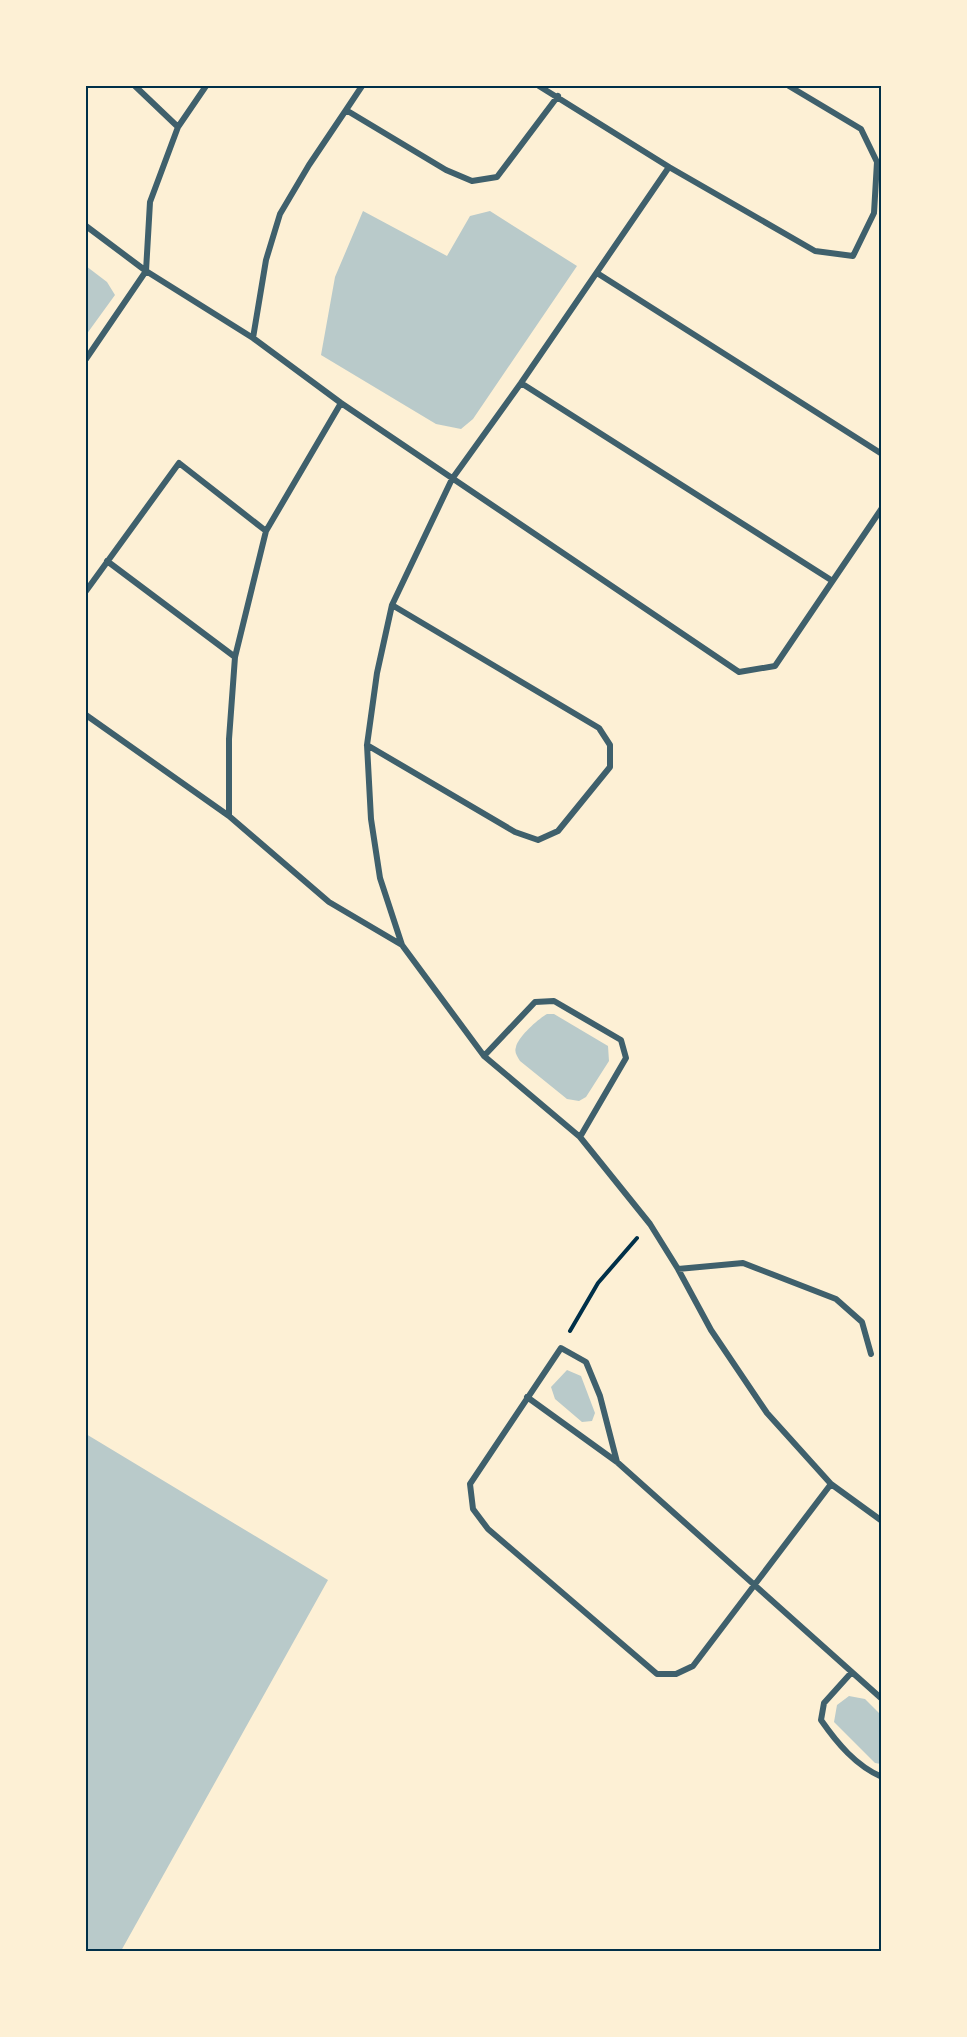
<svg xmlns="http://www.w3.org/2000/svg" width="967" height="2037" font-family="Figtree,sans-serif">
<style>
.green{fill:#b9caca}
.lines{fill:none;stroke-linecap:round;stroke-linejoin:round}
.path{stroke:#003049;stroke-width:4}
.minor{stroke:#3f606c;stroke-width:6}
.neatline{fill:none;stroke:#003049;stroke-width:2}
</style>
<rect width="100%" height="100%" fill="#fdf0d5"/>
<path class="green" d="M363,211L447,256L470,216L490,211L577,266L473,419L461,429L436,424L321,355L335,277Z
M86,266L107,282L115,295L86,335Z
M547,1014H554L608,1046L609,1061L586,1097L579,1101L567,1099L520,1061C517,1056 514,1052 516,1047C518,1037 538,1019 547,1014Z
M567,1370L581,1376L595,1413L592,1421L582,1422L555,1399L551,1387Z
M86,1434L328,1580L121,1951H86Z
M849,1696L865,1699L881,1715V1764L875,1763L834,1722L837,1705Z"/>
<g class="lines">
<path class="path" d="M570,1331L598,1283L637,1238"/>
<path class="minor" d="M135,86L178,127
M539,86L669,167L815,251L853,256L874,213L877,162L861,129L789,86
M346,110L362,86
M669,167L521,383L452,479L392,605L377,673L367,745L371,819L380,878L402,945L484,1056L580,1137L650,1224L678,1269L711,1330L767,1413L831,1484L882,1521
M86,226L146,271L253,338L341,403L739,672L775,666L882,508
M597,273L882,454
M253,338L266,260L280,214L309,165L346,110L446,170L472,181L497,177L558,96
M86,359L146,271L150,202L178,127L206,86
M521,383L831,580
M341,403L266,531L235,657L229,739V816L329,902L402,945
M107,561L235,657
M86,591L179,463L266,531
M86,715L229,816
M367,745L515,832L538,840L558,831L610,767V745L599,728L392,605
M484,1056L535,1002L554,1001L621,1040L626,1058L580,1137
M678,1269L743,1263L836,1299L862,1322L871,1354
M527,1397L617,1462L882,1699
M617,1462L600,1396L586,1362L561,1348L470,1484L473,1509L488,1529L657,1674H676L693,1666L831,1484
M851,1673L824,1703L821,1720C837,1743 856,1766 882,1777"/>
</g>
<rect width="967" height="2037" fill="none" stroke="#fdf0d5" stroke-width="174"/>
<rect x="87" y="87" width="793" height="1863" class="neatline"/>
</svg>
